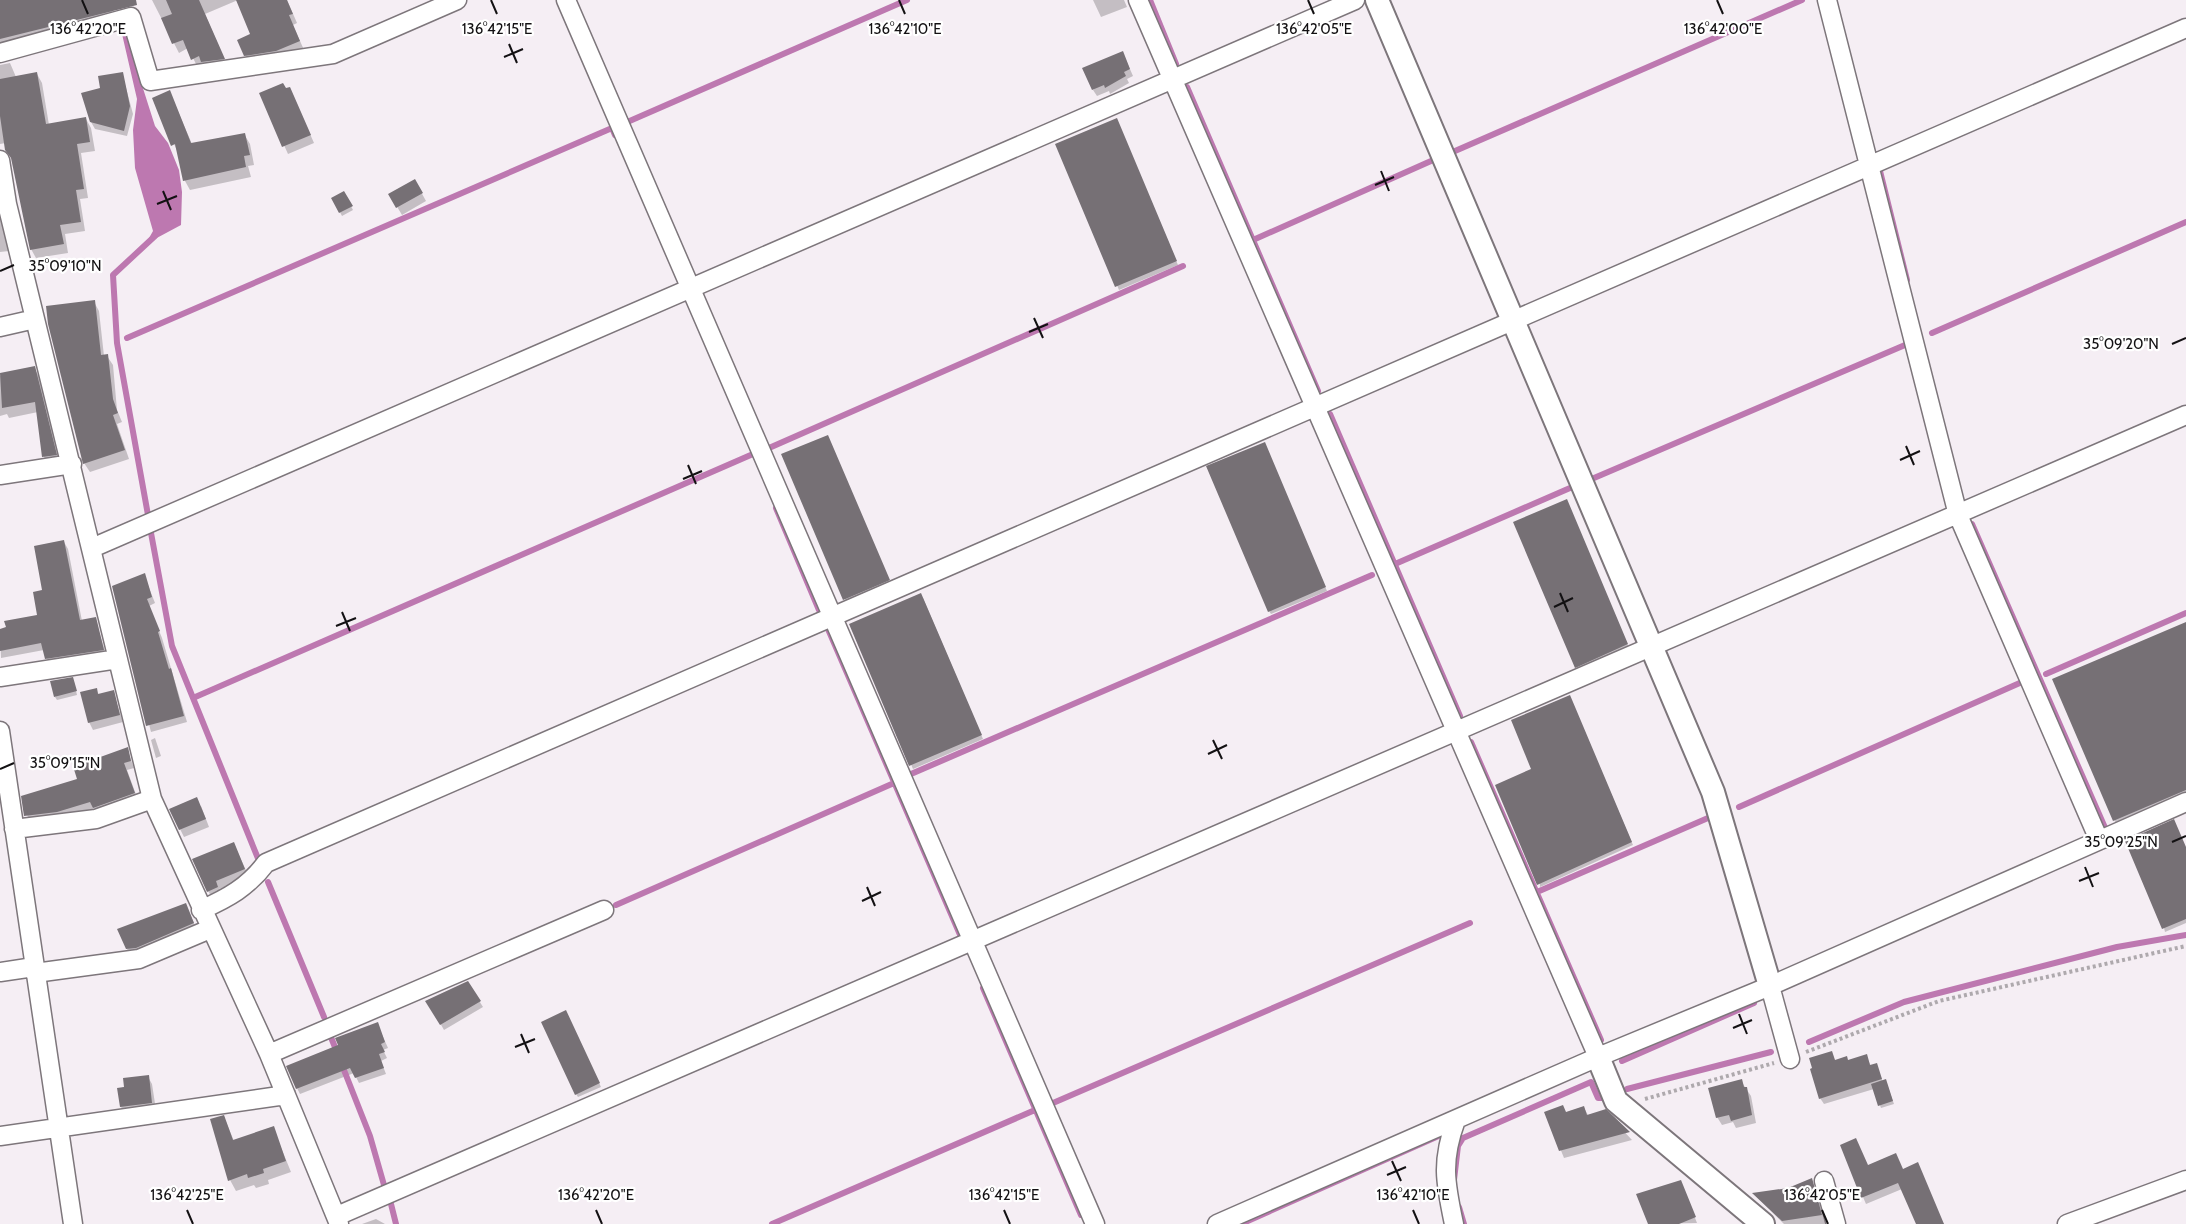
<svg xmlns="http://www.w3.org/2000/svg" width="2186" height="1224" font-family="Cabin,sans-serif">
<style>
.water{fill:#bd78b0}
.shadow{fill:#0003}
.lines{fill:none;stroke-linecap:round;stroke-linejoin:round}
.stream{stroke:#bd78b0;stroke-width:6}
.building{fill:#767075}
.minor-casing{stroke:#7d767b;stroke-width:21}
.tertiary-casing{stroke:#7d767b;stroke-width:26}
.path{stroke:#aea9ad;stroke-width:4;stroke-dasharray:3 3;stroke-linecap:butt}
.minor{stroke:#fff;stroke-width:18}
.tertiary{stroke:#fff;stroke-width:22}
.ticks{fill:none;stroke:#131113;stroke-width:2}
.ticks-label{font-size:15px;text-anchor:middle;fill:#131113;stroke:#fff;stroke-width:4.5;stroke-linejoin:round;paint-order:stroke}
</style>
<rect width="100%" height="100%" fill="#f5eef4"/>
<path class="water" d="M122,34L126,35L155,126L168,143L179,170L182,192L181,225L153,240H148L153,231L135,168L133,130L137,99Z"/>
<path class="shadow" d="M0,0H110L114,20L0,53Z
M152,0H287L297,23L293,25L304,50L250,64L245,55L252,35L238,0L205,14L228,68H198L188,48L179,53Z
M1093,0H1124L1127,7L1101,17Z
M1126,60L1133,76L1127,79L1129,83L1110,94L1109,91L1097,96L1093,90Z
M10,63L16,77L37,74L42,83L49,125L86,119L91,128L95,151L81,153L88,198L80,199L85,231L65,234L68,253L36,258L31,249L13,161L6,143L0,144V65Z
M122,73L133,114L127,136L95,129L91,122L102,89Z
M290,88L314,143L288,154L261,94Z
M154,99L174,102L192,144L244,134L250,144L254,165L248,166L251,177L190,190L185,181L179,155Z
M1118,123L1178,265L1119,290L1057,145Z
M415,181L426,201L402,215L390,195Z
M344,193L353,210L342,216L333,199Z
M0,207L9,251L0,252Z
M94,302L99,311L104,356H107L113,365L117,410L122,422L117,424L129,459L90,472L84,463Z
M34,368L40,378L61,465L50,467L44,457L38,412L9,418L7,414L0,416V376Z
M829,440L890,583L846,602L845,599Z
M1266,447L1327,591L1271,614L1269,611Z
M1568,504L1629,648L1578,670L1576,667Z
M64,542L68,549L82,621L95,619L107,657L50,666L44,650L1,658L0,630L39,616L44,592Z
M144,575L155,603L149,606L162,638L187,722L151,732L114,587Z
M923,598L983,739L913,769L851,624Z
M2186,624V794L2116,824L2054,680Z
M74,682L77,695L57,700L55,697Z
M96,689L99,695L113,692L123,722L93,730L89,722Z
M1571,700L1633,845L1540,887L1533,770Z
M155,738L161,756L156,758L151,740Z
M127,749L134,768L127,770L138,800L98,814L95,808L61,819L29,822L23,797L79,780L92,762Z
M201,806L209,827L184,837L180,829Z
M234,844L249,877L219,889L221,895L213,899L208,891Z
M2186,849V923L2165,932L2164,928Z
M189,912L197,930L131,956L127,949Z
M468,983L483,1007L444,1030L428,1002Z
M566,1012L601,1087L578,1097L576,1094Z
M380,1030L388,1048L383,1050L387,1058L381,1061L386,1074L359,1083L354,1073L300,1094L297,1088Z
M1831,1053L1835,1061L1848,1062L1866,1056L1871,1066L1876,1065L1883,1082L1887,1084L1894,1104L1881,1108L1874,1089L1824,1104L1820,1098Z
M148,1077L152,1084L156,1110L126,1115L121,1107L119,1089Z
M1741,1081L1751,1096L1756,1123L1736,1128L1733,1122L1722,1125L1717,1117Z
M1584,1108L1588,1115L1605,1111L1632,1140L1564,1158L1546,1113H1566Z
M224,1117L234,1141L273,1128L291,1172L268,1180L269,1184L256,1188L254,1185L236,1191L230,1180Z
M1841,1146L1868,1167L1903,1170L1944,1224H1917L1902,1189L1866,1204Z
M1812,1180L1826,1224H1784L1754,1194L1788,1189Z
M1683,1187L1697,1223L1650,1224Z
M376,1219L385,1224H362Z"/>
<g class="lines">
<path class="stream" d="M1150,0L1176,64
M1187,87L1318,391
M625,123L907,0
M1455,151L1802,0
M1880,171L1907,280
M1253,240L1431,161
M1932,333L2186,222
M127,338L612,128L615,135
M1330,414L1460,716
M769,448L1183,266
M1594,478L1905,345
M776,508L819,610
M148,515L117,343L113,275L155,236
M1972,524L2106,830
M151,533L172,646L259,861
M1395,564L1570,488
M828,629L961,937
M2046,674L2186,613
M193,698L753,454
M1471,742L1601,1040
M911,774L1372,575
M1739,807L2022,682
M268,882L324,1017
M1537,892L1708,818
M616,905L894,783
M983,988L1081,1215
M330,1035L337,1052
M1809,1042L1904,1002L2117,947L2186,935
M1622,1061L1754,1003
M342,1065L370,1136L384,1185
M1627,1089L1771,1052
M1053,1103L1470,923
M1454,1180L1458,1146L1463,1138L1591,1082L1598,1098H1602
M391,1204L396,1224
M1459,1207L1464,1224
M772,1224L1035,1110
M1241,1224L1443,1134"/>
</g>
<path class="building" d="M0,0H136L137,5L0,39Z
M166,0H199L225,59L201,62L199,56L191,60L183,40L172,44L161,18L172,14Z
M236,0H287L293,14L289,15L300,41L276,51L244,56L237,40L250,34Z
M1123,51L1130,69L1124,72L1126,76L1105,88L1104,85L1092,90L1082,68Z
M37,72L46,124L86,117L90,142L77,144L84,189L76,190L81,222L60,225L64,244L30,250L11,158L5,150L0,116V79Z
M123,72L130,106L124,131L90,122L81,93L100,88L98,76Z
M283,83L286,88L290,87L311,135L282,147L259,93Z
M170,90L191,143L245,133L250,155L244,156L246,167L183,181L175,144L171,146L152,98Z
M1117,118L1177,261L1115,287L1055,144Z
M415,179L423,193L396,208L388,194Z
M344,191L353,206L339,213L331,198Z
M95,300L101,355L108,354L113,399L118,413L113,415L125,450L83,464L48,324L46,306Z
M35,366L57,455L42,457L35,402L2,408L0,373Z
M828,435L890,580L843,600L781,454Z
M1265,442L1326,587L1268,612L1206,466Z
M1567,499L1628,644L1575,668L1513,522Z
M64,540L80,620L96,617L104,650L45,659L41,643L0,651V629L6,627L4,621L37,615L33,592L42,590L34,546Z
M145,573L152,597L147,599L160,631L158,632L169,669L171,668L184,716L146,726L112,586Z
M921,593L982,735L909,766L849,624Z
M2186,622V790L2113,821L2052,679Z
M73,677L77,691L54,697L50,681Z
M97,688L98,694L114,690L120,715L88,723L80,692Z
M1570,695L1632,842L1537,885L1495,785L1531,769L1511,720Z
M128,747L131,761L124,763L135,793L93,808L90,802L57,812L24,816L21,796L77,779L72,763L91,758L92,760Z
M197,797L206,819L179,830L169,809Z
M2174,819L2186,847V919L2162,929L2125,841Z
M234,842L245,869L216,881L218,887L207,892L192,859Z
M186,903L194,923L136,948L126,949L117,929Z
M468,981L481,1001L440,1025L425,1001Z
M566,1010L600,1083L575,1095L541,1022Z
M378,1022L385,1042L381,1044L385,1052L379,1054L384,1068L355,1078L350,1068L296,1089L286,1066L338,1045L335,1038Z
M1832,1051L1835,1060L1847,1056L1848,1060L1867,1054L1870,1065L1877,1063L1882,1079L1819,1099L1810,1069L1812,1068L1809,1058Z
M149,1075L152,1103L120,1107L117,1088L124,1087L123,1078Z
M1742,1079L1744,1087H1747L1752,1115L1731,1121L1729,1115L1716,1118L1708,1088Z
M1886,1079L1893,1101L1878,1106L1871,1084Z
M1563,1105L1566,1112L1584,1106L1587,1115L1606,1109L1630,1132L1559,1151L1544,1112Z
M224,1115L233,1140L274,1126L286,1161L263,1169L264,1173L248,1178L247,1174L228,1181L210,1119Z
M1856,1138L1868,1165L1896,1153L1903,1169L1918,1162L1944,1224H1916L1898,1183L1861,1198L1840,1145Z
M1812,1178L1822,1215L1782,1221L1752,1193L1788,1188Z
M1681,1180L1696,1217L1679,1224H1648L1636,1194Z"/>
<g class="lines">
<g class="minor-casing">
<path id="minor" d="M566,0L1095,1224
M1138,0L1598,1057
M1827,0L1958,515L2099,840
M0,53L131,17L150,81L333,54L457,0
M0,160L7,204L152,799L269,1054L339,1224
M0,327L35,319
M0,475L72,464
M92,548L1355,0
M0,677L118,659
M0,731L73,1224
M14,829L96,819L152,799
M201,910C228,898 248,887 266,863L2186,28
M0,972L34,967
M35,973L139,959L210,929
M1770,986L1790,1059
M269,1054L604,910
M0,1136L286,1095
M1824,1181L1836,1224
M337,1216L2186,415
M1217,1224L1598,1057L1770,986L2186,802
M1454,1224C1445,1182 1441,1161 1456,1120
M2067,1224L2186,1180"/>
</g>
<g class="tertiary-casing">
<path id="tertiary" d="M1377,0L1713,792L1770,986
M1598,1057L1616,1101L1763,1224"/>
</g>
<path class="path" d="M1806,1052L1939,1001L2186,946
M1645,1099L1774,1063"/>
<use href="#minor" class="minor"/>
<use href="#tertiary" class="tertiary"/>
</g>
<path class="ticks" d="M82,0L88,14M491,0L497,14M899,0L905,14M1308,0L1314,14M1717,0L1723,14M509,44L517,63M504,57L523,49M1381,171L1389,191M1375,185L1394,177M163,191L171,210M157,204L177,196M0,271L14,265M1034,318L1043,338M1029,332L1048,324M2172,344L2186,338M1906,446L1914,465M1900,460L1920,451M688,465L696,484M683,479L702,471M1560,593L1568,612M1554,607L1573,598M342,612L350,631M336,626L356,618M1213,740L1222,759M1208,754L1227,745M0,769L14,763M2172,842L2186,836M2085,867L2093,887M2079,881L2099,873M867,887L875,906M862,901L881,892M1739,1014L1747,1034M1733,1028L1752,1020M521,1034L529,1053M515,1047L535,1039M1392,1161L1401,1181M1387,1175L1406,1167M187,1210L193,1224M596,1210L602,1224M1004,1210L1010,1224M1413,1210L1419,1224M1822,1210L1828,1224"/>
<g class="ticks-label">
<text x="88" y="34">136°42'20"E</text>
<text x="497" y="34">136°42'15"E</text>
<text x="905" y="34">136°42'10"E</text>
<text x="1314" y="34">136°42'05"E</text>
<text x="1723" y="34">136°42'00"E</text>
<text x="65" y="271">35°09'10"N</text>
<text x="2121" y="349">35°09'20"N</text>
<text x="65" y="768">35°09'15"N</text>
<text x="2121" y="847">35°09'25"N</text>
<text x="187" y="1200">136°42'25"E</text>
<text x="596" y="1200">136°42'20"E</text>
<text x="1004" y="1200">136°42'15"E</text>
<text x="1413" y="1200">136°42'10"E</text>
<text x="1822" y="1200">136°42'05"E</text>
</g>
</svg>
